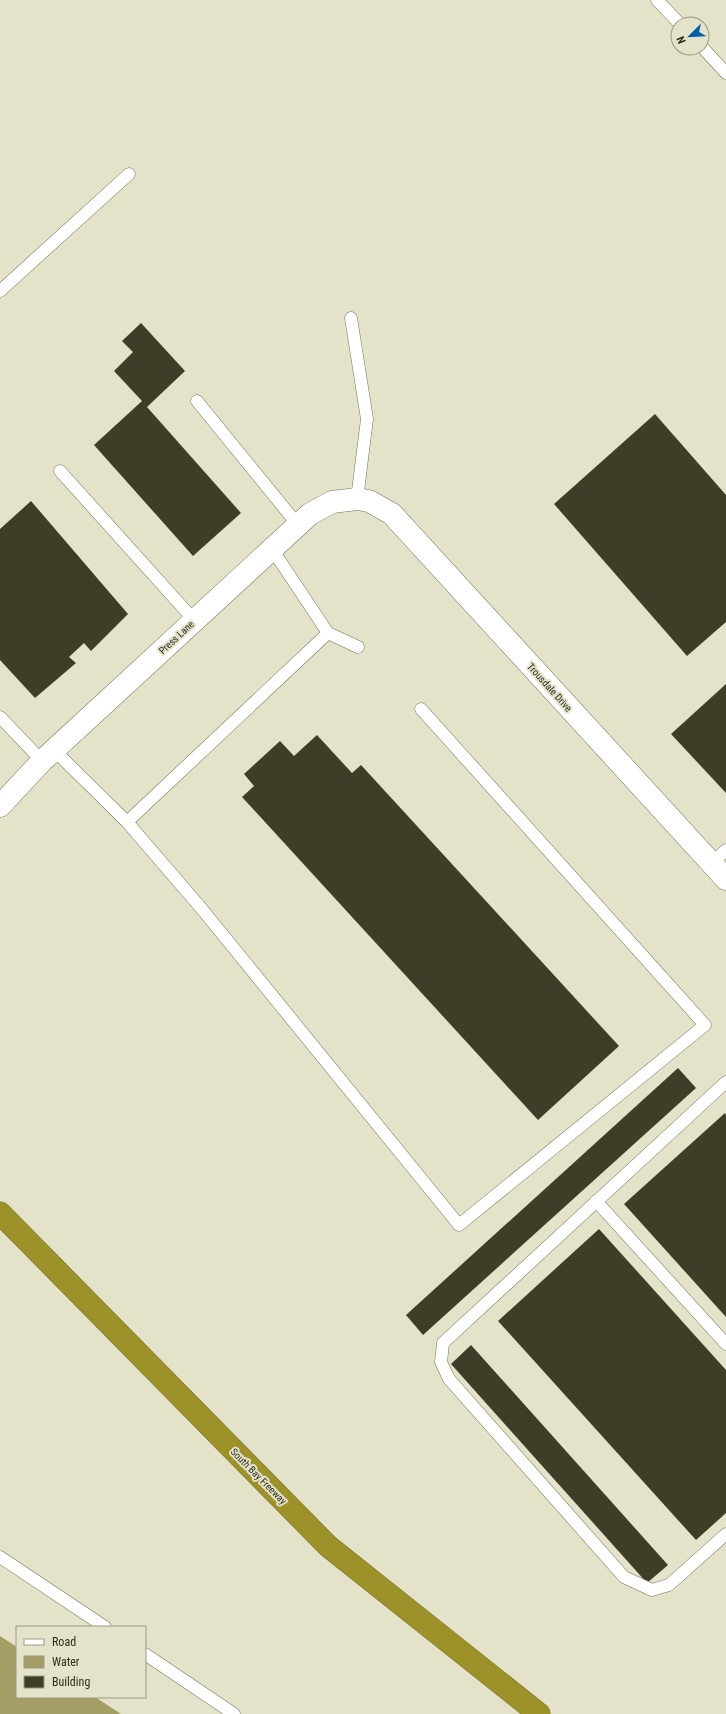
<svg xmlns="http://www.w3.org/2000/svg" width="726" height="1714" font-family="'Roboto Condensed',sans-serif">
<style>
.water{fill:#a49e66}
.building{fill:#3f3d28}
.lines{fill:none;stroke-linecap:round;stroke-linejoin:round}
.lane-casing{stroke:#75725c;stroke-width:13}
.street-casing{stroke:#75725c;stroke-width:23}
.highway-casing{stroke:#766e27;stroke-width:23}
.lane{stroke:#fff;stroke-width:12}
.street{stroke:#fff;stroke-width:22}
.highway{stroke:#9d912a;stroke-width:22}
.labels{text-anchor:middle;stroke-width:4;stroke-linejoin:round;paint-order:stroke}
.street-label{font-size:10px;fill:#2d2c22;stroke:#e4e2c8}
</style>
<rect width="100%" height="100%" fill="#e4e2c8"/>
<path class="water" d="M0,1636L17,1647V1697H95L121,1714H0Z"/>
<path class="building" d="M141,323L185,371L147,407L241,513L193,556L94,445L142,401L114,371L133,352L122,341Z
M655,414L726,495V622L687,656L554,504Z
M31,501L128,614L91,651L84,643L69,657L76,663L35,698L0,660V529Z
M726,684V793L671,734Z
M317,735L352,773L361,765L619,1046L538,1120L242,797L254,786L244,774L280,741L294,756Z
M678,1068L696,1088L423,1335L406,1315Z
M725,1113L726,1115V1317L624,1204Z
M599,1229L726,1370V1513L696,1540L498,1321Z
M471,1345L668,1565L647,1583L451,1364Z"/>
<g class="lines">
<g class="lane-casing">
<path id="lane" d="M657,0L680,24
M702,47L726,73
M0,291L129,174
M351,318L367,419L357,499
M197,401L298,525
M60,471L194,620
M272,549L328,633L358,647
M0,717L42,761
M54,750L127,822L328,633
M127,822L201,908L459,1225L705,1025L421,709
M712,863L726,850
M726,1082L443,1343L441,1362L449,1379L624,1577L652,1590L669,1585L726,1534
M596,1201L726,1344
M0,1557L105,1627
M145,1654L234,1714"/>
</g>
<g class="street-casing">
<path id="street" d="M0,806L42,761L310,514L332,502L357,499L369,501L392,514L726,879"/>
</g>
<g class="highway-casing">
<path id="highway" d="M0,1213L328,1546L539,1714"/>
</g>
<use href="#lane" class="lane"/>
<use href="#street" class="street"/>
<use href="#highway" class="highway"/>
</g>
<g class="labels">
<g class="street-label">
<text transform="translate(176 637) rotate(-43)" y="4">Press Lane</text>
<text transform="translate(550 687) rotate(48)" y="4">Trousdale Drive</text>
<text transform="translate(259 1476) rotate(45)" y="4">South Bay Freeway</text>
</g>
</g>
<rect x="16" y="1626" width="130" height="72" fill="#e4e2c8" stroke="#9b9986"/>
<rect x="24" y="1639" width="20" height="6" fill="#ffffff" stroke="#9b9986"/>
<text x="52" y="1646" font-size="12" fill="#2d2c22">Road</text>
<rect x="24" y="1656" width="20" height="12" fill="#a49e66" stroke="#9b9986"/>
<text x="52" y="1666" font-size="12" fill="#2d2c22">Water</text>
<rect x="24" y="1676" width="20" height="12" fill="#3f3d28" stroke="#9b9986"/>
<text x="52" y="1686" font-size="12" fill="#2d2c22">Building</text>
<g transform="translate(690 36) rotate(246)"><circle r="19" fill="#e4e2c8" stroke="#9b9986"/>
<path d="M0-3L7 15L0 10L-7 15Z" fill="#055caa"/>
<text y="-6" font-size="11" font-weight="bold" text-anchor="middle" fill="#2d2c22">N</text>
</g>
</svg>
